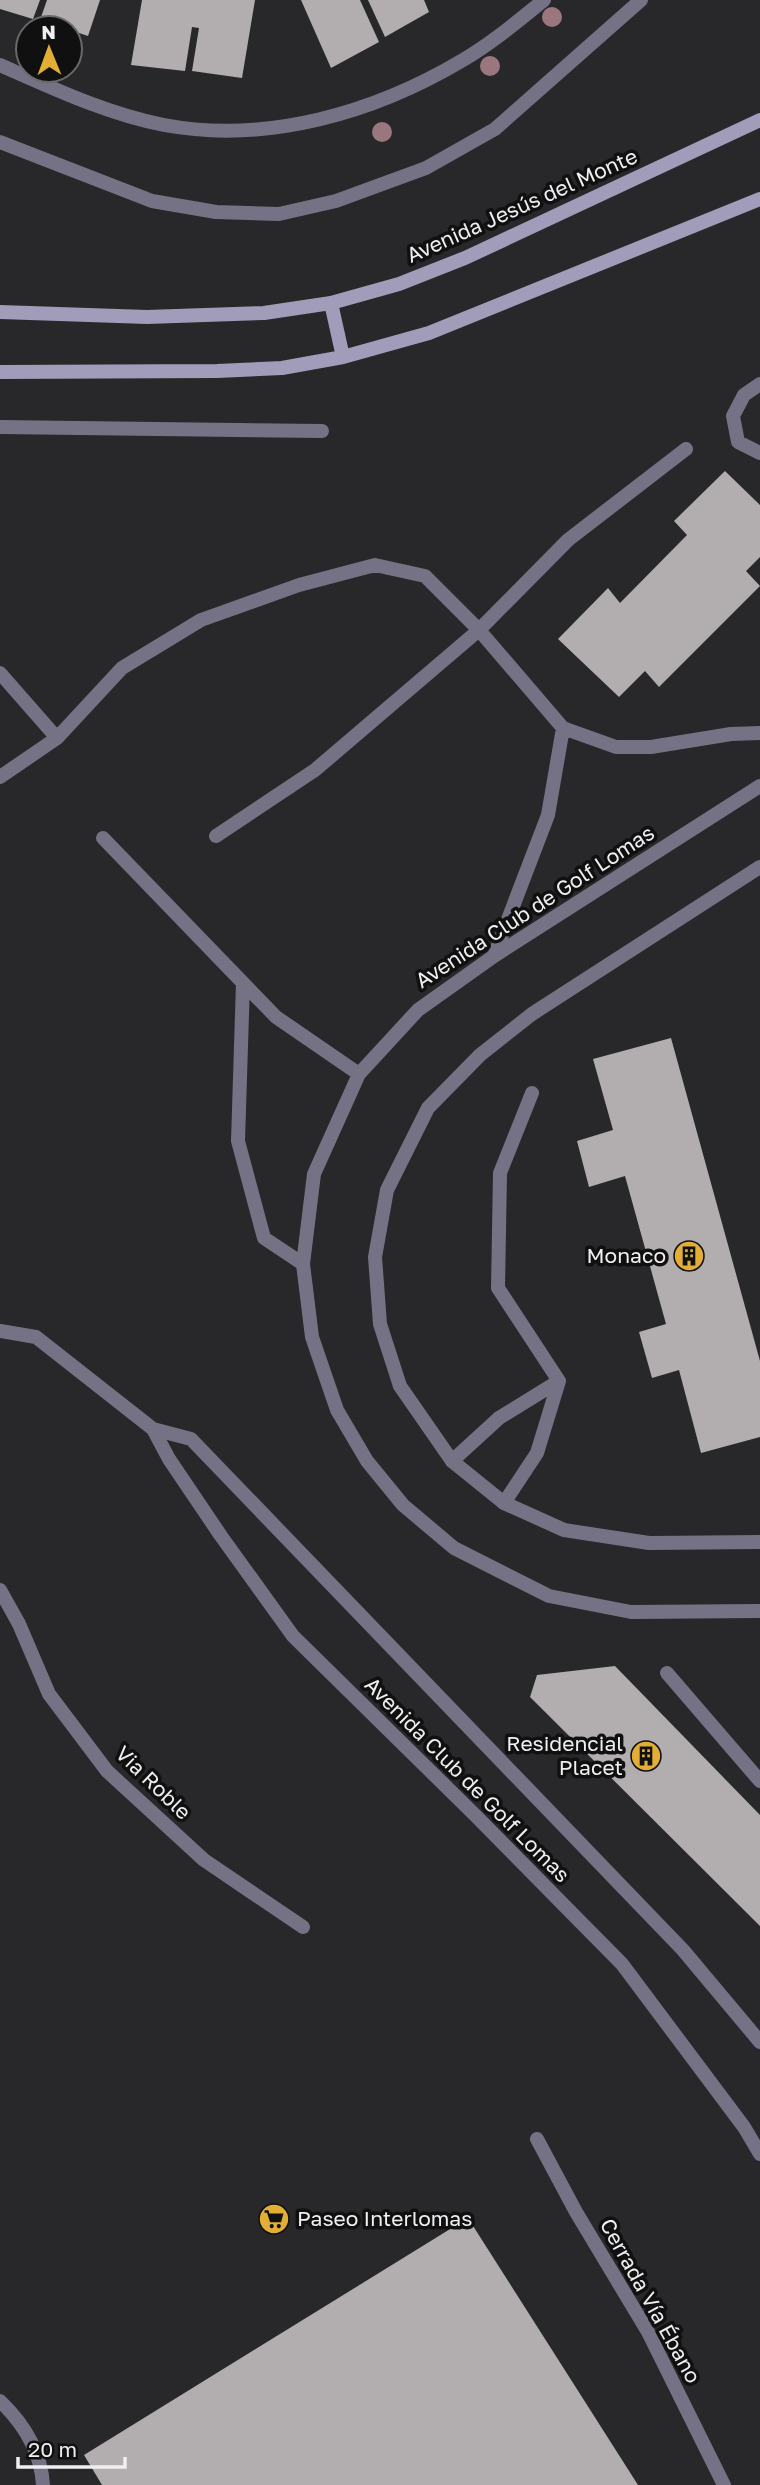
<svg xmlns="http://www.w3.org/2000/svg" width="760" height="2485" font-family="'Golos Text',sans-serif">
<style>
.building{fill:#b2aeb0}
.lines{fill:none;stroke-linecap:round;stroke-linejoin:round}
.service{stroke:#747284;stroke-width:14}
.minor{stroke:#747284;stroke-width:14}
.secondary{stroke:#a19cba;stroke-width:14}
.tree{fill:#9a777e}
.labels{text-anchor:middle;stroke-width:7;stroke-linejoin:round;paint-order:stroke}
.street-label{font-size:21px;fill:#efeef0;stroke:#111011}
.poi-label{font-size:21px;fill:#efeef0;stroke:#111011;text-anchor:end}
</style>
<rect width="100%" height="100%" fill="#282729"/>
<path class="building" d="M0,0H40L33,19L0,9Z
M47,0H100L88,36L70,30V28L40,20Z
M142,0H255L242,78L192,71L199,28L192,27L185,71L131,65Z
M301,0H360L379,42L331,68Z
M368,0H424L429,12L385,37Z
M725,471L760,505V557L746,571L760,586L659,687L645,671L619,697L558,639L608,588L620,603L687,535L674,521Z
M671,1038L760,1361V1437L701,1453L679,1370L652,1378L639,1332L666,1324L625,1176L589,1187L577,1141L613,1130L593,1059Z
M615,1666L760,1815V1926L530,1697L537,1675Z
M468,2218L638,2485H102L84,2455Z"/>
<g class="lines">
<path class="service" d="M452,1461L499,1418L559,1381
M504,1503L537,1453L559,1381L498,1288L500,1173L532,1093
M0,2401C23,2423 41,2452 43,2485"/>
<path class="minor" d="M0,65C52,88 107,114 164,125C267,144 374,113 463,60C492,43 518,21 544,0
M0,142L152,201L216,212L279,214L336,201L426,168L495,129L641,0
M760,384L744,395L733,416L738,442L760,453
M0,427L322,431
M0,673L57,738
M0,777L57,738L122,668L201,620L299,585L375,565L425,576L479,630L563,728L616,747H651L731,734L760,733
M760,786L494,956L418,1010L359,1074L314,1174L303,1264L312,1337L337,1410L367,1461L403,1505L454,1548L549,1596L631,1612L760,1611
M216,836L315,770L479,630L568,540L686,449
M103,838L276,1017L359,1074
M760,867L532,1014L480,1055L428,1108L387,1190L375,1257L380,1324L400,1386L452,1461L504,1503L564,1530L649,1543L760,1542
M494,956L548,815L563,728
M243,983L238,1141L264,1238L303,1264
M0,1331L36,1337L153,1429L169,1459L221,1536L293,1636L476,1816L622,1964L744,2127L760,2154
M153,1429L191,1439L683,1950L760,2042
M0,1590L19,1624L49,1694L107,1771L204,1860L303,1927
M667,1673L760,1781
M537,2139L576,2212L648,2332L724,2485"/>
<path class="secondary" d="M331,303L343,357
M0,312L147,317L264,313L331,303L399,284L465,258L760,120
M0,372L217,371L282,368L343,357L429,333L760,199"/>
</g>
<g class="tree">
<circle cx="552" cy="17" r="10"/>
<circle cx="490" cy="66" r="10"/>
<circle cx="382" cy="132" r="10"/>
</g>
<defs>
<g id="building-disc" transform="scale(1.575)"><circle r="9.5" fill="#e3ae35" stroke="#111011"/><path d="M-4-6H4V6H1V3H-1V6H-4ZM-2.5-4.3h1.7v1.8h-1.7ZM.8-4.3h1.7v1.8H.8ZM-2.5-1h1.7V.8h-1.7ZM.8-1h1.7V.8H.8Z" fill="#111"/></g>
<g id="supermarket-disc" transform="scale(1.575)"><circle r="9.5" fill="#e3ae35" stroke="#111011"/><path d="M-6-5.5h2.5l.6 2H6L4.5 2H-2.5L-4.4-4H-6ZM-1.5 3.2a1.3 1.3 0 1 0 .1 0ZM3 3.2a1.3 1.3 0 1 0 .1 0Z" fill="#111"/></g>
</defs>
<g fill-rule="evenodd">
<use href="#building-disc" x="689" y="1256"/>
<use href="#building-disc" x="646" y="1756"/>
<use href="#supermarket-disc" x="274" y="2219"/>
</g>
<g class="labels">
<g class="street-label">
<text transform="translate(522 206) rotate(-24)" y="7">Avenida Jesús del Monte</text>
<text transform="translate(535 907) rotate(-33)" y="7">Avenida Club de Golf Lomas</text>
<text transform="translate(467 1780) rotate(45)" y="7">Avenida Club de Golf Lomas</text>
<text transform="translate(153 1783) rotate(44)" y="7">Via Roble</text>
<text transform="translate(650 2301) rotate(61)" y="7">Cerrada Vía Ébano</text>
</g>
<g class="poi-label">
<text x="666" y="1263">Monaco</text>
<text x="623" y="1751">Residencial<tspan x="623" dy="24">Placet</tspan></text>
<text x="297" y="2226" text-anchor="start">Paseo Interlomas</text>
</g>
</g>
<g transform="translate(49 49) rotate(359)"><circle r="33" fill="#111011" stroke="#6a696a" stroke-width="2"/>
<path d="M0-5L12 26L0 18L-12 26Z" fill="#e3ae35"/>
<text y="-10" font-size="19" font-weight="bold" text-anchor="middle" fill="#efeef0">N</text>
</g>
<path d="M18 2457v10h107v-10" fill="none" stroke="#efeef0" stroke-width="3.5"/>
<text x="28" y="2457" font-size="21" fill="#efeef0" stroke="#111011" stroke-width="5" paint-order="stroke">20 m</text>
</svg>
